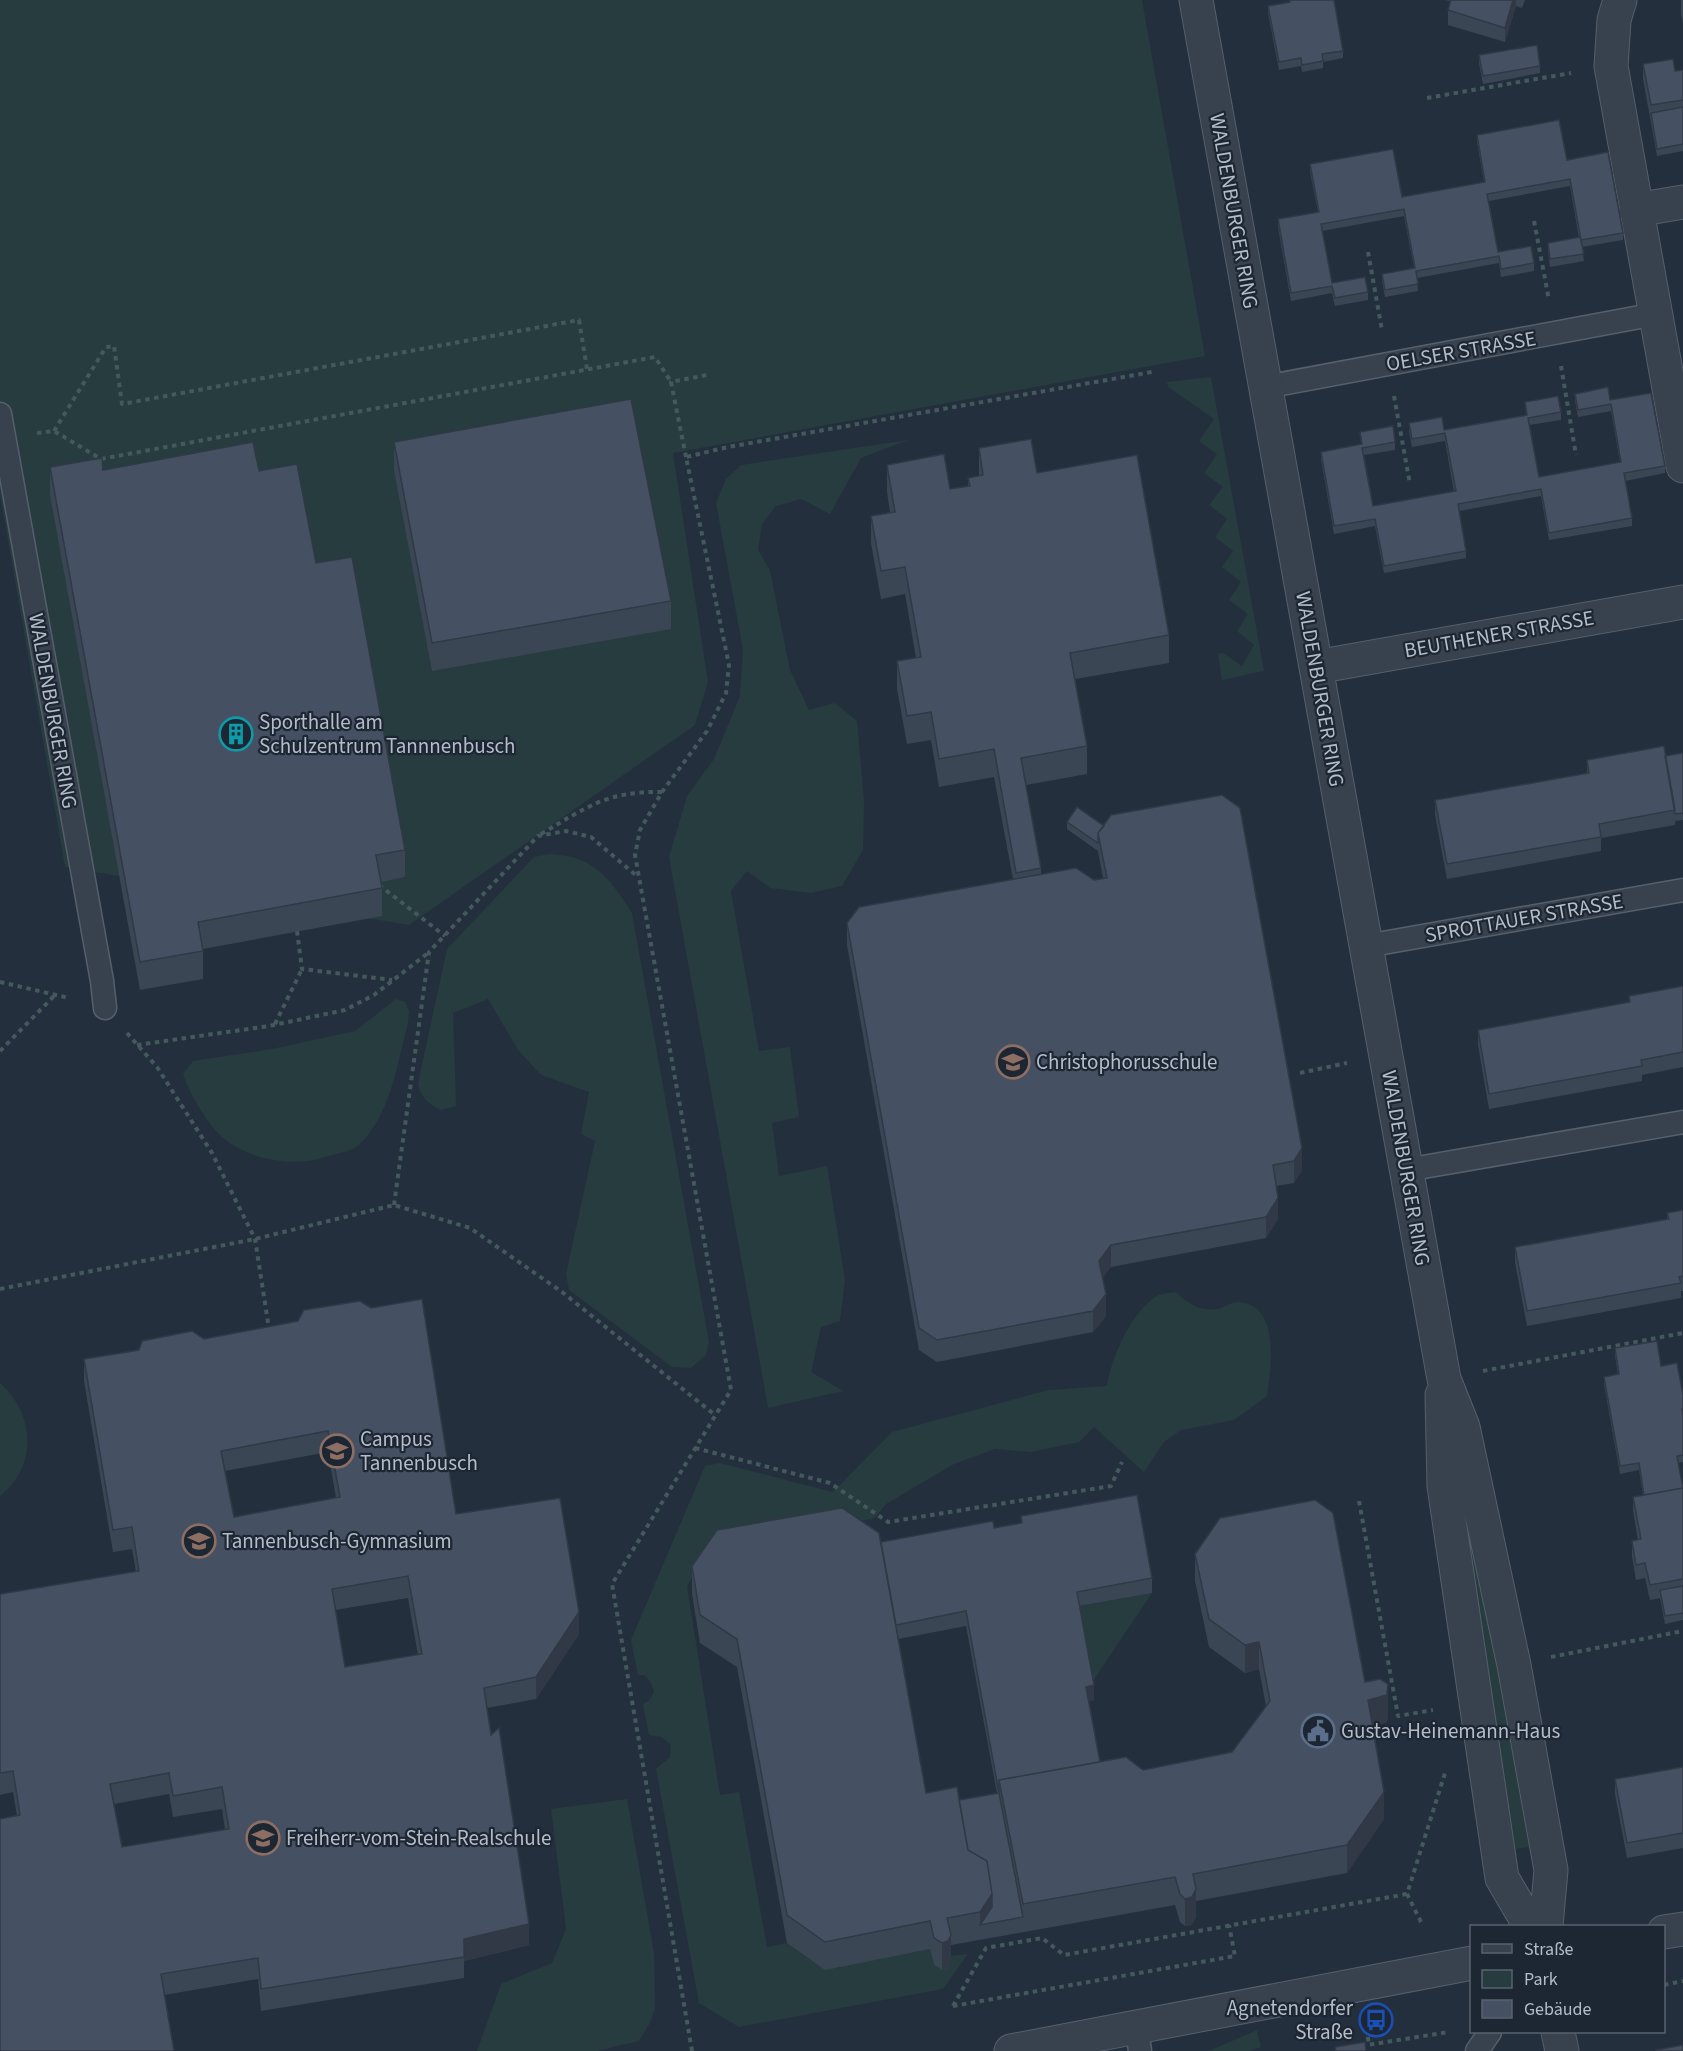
<svg xmlns="http://www.w3.org/2000/svg" width="1683" height="2051" font-family="'Source Sans 3',sans-serif">
<style>
.green{fill:#263c3f}
.lines{fill:none;stroke-linecap:round;stroke-linejoin:round}
.lane-casing{stroke:#565f6c;stroke-width:25}
.street-casing{stroke:#565f6c;stroke-width:35}
.path{stroke:#44595c;stroke-width:4;stroke-dasharray:4.5 4.5;stroke-linecap:butt}
.lane{stroke:#38414e;stroke-width:22}
.street{stroke:#38414e;stroke-width:33}
.wall{fill:#3b4654;fill-rule:evenodd}
.shaded-wall{fill:#303945}
.building{fill:#455162;stroke:#303945;stroke-width:1.5;fill-rule:evenodd}
.labels{text-anchor:middle;stroke-width:4.5;stroke-linejoin:round;paint-order:stroke}
.street-label{font-size:21px;fill:#b4bcc9;stroke:#1d2633}
.poi-label{font-size:21px;fill:#b4bcc9;stroke:#1d2633;text-anchor:start}
</style>
<rect width="100%" height="100%" fill="#242f3e"/>
<path class="green" d="M0,0H1142L1205,356L673,453L708,682L695,725L409,925L65,867L0,494Z
M1211,377L1264,671L1222,680L1218,654L1223,653L1242,666L1254,645L1237,631L1248,614L1229,600L1241,582L1222,567L1233,551L1215,537L1227,519L1209,505L1223,487L1204,473L1217,454L1199,441L1214,419L1168,387L1167,382Z
M908,440L861,458L830,514L801,499L776,506L762,524L758,550L770,570L790,670L809,710L835,703L857,721L864,801L863,850L842,886L811,893L770,888L747,871L731,891L759,1051L790,1047L799,1117L772,1123L779,1176L827,1166L845,1280L840,1321L821,1327L811,1372L843,1391L768,1408L669,857L687,796L714,759L740,696L743,650L716,503L726,479L741,465Z
M549,854C594,856 609,877 632,913L709,1342L706,1355L691,1368L672,1367L569,1290L566,1274L595,1141L581,1134L589,1092L541,1075L518,1050L488,999L453,1013L456,1106L441,1110C428,1104 421,1098 418,1083L447,949L534,857Z
M396,999L405,1002L409,1011L408,1023C397,1064 391,1114 359,1145C353,1151 338,1153 329,1156C295,1169 244,1160 218,1133C205,1120 188,1091 183,1074L193,1061L272,1049L355,1031Z
M1176,1292C1187,1303 1198,1311 1216,1309C1223,1309 1230,1302 1238,1302C1281,1304 1271,1369 1267,1396L1234,1420L1181,1430L1164,1442L1144,1472L1094,1427L1079,1442L1031,1452L995,1449L954,1464L886,1504L875,1518L709,1550L687,1586L720,1795L739,1792L767,1947L787,1943L825,1969L930,1949L934,1965L942,1970L950,1956L968,1954L943,1989L739,2027L699,2003L656,1769L670,1757L671,1745L661,1737L649,1735L643,1704L650,1700L654,1691L650,1681L644,1675H638L631,1640L705,1466L720,1463L833,1492L892,1432L1049,1390L1107,1386C1111,1358 1131,1312 1157,1296C1162,1293 1170,1293 1176,1292Z
M0,1383C35,1414 38,1466 0,1496Z
M1456,1474L1483,1587L1529,1847L1514,1849Z
M1152,1593L1091,1684L1077,1607Z
M627,1799L654,1953L655,2008L650,2023L639,2041L597,2051H477L501,1984L552,1963L566,1929L551,1809Z
M1257,2030L1261,2047L1250,2051H1209Z"/>
<g class="lines">
<g class="lane-casing">
<path id="lane" d="M1265,387L1656,314
M0,414L102,981L105,1008
M1366,946L1683,890
M1406,1170L1683,1122
M1137,2028L1140,2051
M1477,2051L1490,2032"/>
</g>
<g class="street-casing">
<path id="street" d="M1196,0L1444,1379L1463,1427L1514,1665L1551,1870L1546,1926
M1620,0L1614,20L1611,66L1683,466
M1636,210L1683,202
M1316,667L1683,602
M1442,1395L1444,1486L1502,1878L1530,1926
M1664,1932L1683,1929
M1558,2032L1562,2051
M1011,2051L1472,1963"/>
</g>
<path class="path" d="M1427,98L1571,73
M1534,221L1549,300
M1368,252L1382,330
M1561,366L1576,455
M1394,396L1410,484
M54,431L106,347L114,346L122,404L579,320L587,369
M37,433L54,431L101,459L655,357L671,382
M686,457L671,382L707,375
M541,834C587,807 607,791 662,792
M379,885L445,936
M297,931L302,969L392,980
M0,982L69,998
M275,1024L302,969
M127,1033L157,1067L212,1153L255,1239L269,1329
M137,1045L269,1026L345,1010L374,995L428,953
M0,1051L56,994
M1300,1073L1347,1063
M394,1205L429,952L538,836L566,831L591,837L638,877
M0,1289L255,1239L394,1205L470,1228L562,1292L715,1415
M1483,1371L1683,1333
M695,1448L830,1483L888,1522L1111,1486L1122,1462
M1359,1501L1398,1716L1433,1710
M1551,1657L1683,1631
M1421,1922L1407,1894L1445,1773
M1664,1985L1683,1981
M953,2006L986,1948L1042,1938L1064,1955L1407,1894
M953,2006L1235,1956L1229,1925
M1366,2028L1369,2044
M1361,2046L1449,2032
M692,2051L612,1584L731,1390L635,855L640,830L662,792L707,731L726,693L729,665L686,457L728,447L1152,372"/>
<use href="#lane" class="lane"/>
<use href="#street" class="street"/>
</g>
<path class="wall" d="M1289,0H1334L1343,51V58L1323,62V68L1302,72L1301,66L1279,70L1268,13V6L1289,2Z
M1445,0H1525L1522,8L1516,6L1505,42L1448,25V10L1450,1Z
M1681,0H1683V23L1681,14Z
M1479,55L1540,66V73L1483,84L1479,63Z
M1643,64L1675,71L1683,70V151L1657,156L1643,79Z
M1477,135L1567,160L1623,233V240L1582,247L1584,261L1550,267L1548,250V243L1579,238L1570,186L1489,201L1498,252L1534,263V271L1501,277L1499,263L1417,278L1418,291L1385,297L1382,281V274L1414,268L1404,216L1322,231L1332,283L1368,292V300L1335,306L1332,293L1291,301L1278,227V219L1318,212L1310,172V164L1402,197L1484,182L1477,142Z
M1575,394L1610,400L1665,466V473L1625,481L1632,518V526L1549,540L1541,496L1459,511L1466,551V558L1384,573L1375,526L1334,534L1321,459V452L1361,445L1360,432L1395,442V450L1364,455L1373,506L1454,492L1445,441L1412,447L1409,431V423L1444,430L1526,415L1525,402L1561,412V420L1529,425L1539,477L1620,462L1611,411L1578,417L1575,401Z
M394,442L671,601V629L432,671L394,470Z
M979,448L1037,473L1169,635V663L1075,679L1087,746V774L1026,785L1041,868V874L1094,880L1103,878L1098,851L1067,829V822L1104,826L1302,1170L1294,1183L1276,1186L1278,1219L1266,1238L1111,1267L1103,1277L1106,1316L1093,1332L937,1362L919,1350L847,945V923L1013,879L994,777L939,787L931,740L907,744L897,689V661L916,658L905,594L881,599L871,543V516L890,512L887,492V465L950,489L968,486V478L979,476Z
M50,467L103,470L259,471L316,563L405,850V877L381,882L382,888V916L203,949V979L140,990L50,495Z
M1683,753V820L1675,821V825L1601,838V851L1447,879L1435,815V800L1587,773V760L1665,756Z
M1683,986V1067L1642,1075V1081L1489,1109L1478,1045V1030L1629,1003V996Z
M1683,1210V1291H1681V1298L1527,1326L1515,1262V1247L1667,1219V1213Z
M192,1331L456,1514L579,1634L536,1699L487,1708L529,1945L464,1961V1978L261,2011L258,1979L164,1995L17,1816L13,1792L0,1795V1594L136,1572L132,1549L113,1552L84,1381V1359L139,1350ZM328,1452L336,1498L234,1517L225,1471ZM408,1598L418,1655L345,1667L335,1610ZM169,1794L173,1817L222,1809L225,1829L122,1847L114,1804Z
M1615,1348L1661,1366L1683,1395V1462L1678,1463L1683,1488V1620L1665,1624L1660,1598L1650,1600L1645,1578L1636,1580L1632,1556V1541L1638,1540L1633,1511V1497L1643,1495L1639,1470L1620,1474L1604,1384V1377L1618,1374L1615,1356Z
M1021,1516L1152,1578V1593L1080,1606L1094,1700L1089,1701L1100,1762L1143,1770L1232,1752L1266,1706L1259,1669L1245,1673L1209,1647L1195,1581V1554L1365,1682L1388,1712L1387,1722L1373,1726L1384,1819L1347,1873L1196,1901V1917L1192,1925L1185,1926L1180,1922L1175,1905L951,1945V1963L948,1969L942,1970L934,1965L930,1949L825,1970L787,1943L737,1667L700,1643L692,1594V1566L994,1528L1021,1523ZM966,1626L997,1793L959,1800L926,1793L898,1639Z
M1683,1767V1848L1627,1858L1615,1794V1779Z"/>
<path class="shaded-wall" d="M1513,0H1516V6L1505,42V28Z
M1302,1148V1170L1294,1183V1161Z
M1278,1198V1219L1266,1238V1217Z
M1111,1245V1267L1099,1282V1261Z
M1106,1294V1316L1093,1332V1311Z
M579,1612V1634L536,1699V1677Z
M1259,1642V1669L1245,1673V1645Z
M1388,1684V1712L1387,1722L1368,1727V1700Z
M1094,1685V1700L1086,1702V1687Z
M1384,1792V1819L1347,1873V1845Z
M1196,1889V1917L1192,1925L1185,1926V1899Z
M992,1894V1922L980,1925V1912Z
M529,1924V1945L464,1961V1978V1939Z
M951,1935V1963L948,1969L942,1970V1943Z"/>
<path class="building" d="M1290,0H1334L1343,51L1322,54L1323,61L1302,65L1301,58L1279,62L1268,6L1290,2Z
M1451,0H1513L1505,28L1448,10Z
M1537,45L1540,66L1483,76L1479,55Z
M1673,59L1675,71L1683,70V100L1651,105L1643,64Z
M1683,107V144L1657,149L1651,113Z
M1559,120L1567,160L1608,152L1623,233L1581,240L1570,179L1487,194L1498,252L1531,246L1534,263L1501,269L1499,256L1416,271L1418,284L1385,290L1382,274L1415,268L1404,209L1321,224L1332,283L1365,277L1368,292L1335,298L1332,286L1291,293L1278,219L1319,212L1310,164L1393,149L1402,197L1485,182L1477,135Z
M1580,237L1584,254L1550,259L1548,243Z
M1608,387L1610,400L1651,393L1665,466L1624,473L1632,518L1549,533L1541,489L1458,504L1466,551L1384,566L1375,519L1334,526L1321,452L1362,444L1360,432L1393,426L1395,442L1362,448L1373,506L1456,491L1445,433L1412,439L1409,423L1442,417L1444,430L1527,415L1525,402L1558,396L1561,412L1528,418L1539,477L1621,462L1611,404L1578,410L1575,394Z
M631,399L671,601L432,643L394,442Z
M1031,439L1037,473L1137,455L1169,635L1070,653L1087,746L1021,758L1041,868L1016,873L994,749L939,759L931,712L907,716L897,661L921,657L905,567L881,571L871,516L895,512L887,465L944,454L950,489L970,486L968,478L983,475L979,448Z
M253,442L259,471L297,464L316,563L352,557L405,850L376,855L382,888L198,922L203,951L140,962L50,467L102,458L103,470Z
M1664,746L1675,810L1599,824L1601,837L1447,864L1435,800L1589,773L1587,760Z
M1683,753V813L1675,814L1665,756Z
M1222,795L1240,808L1302,1148L1294,1161L1273,1165L1278,1198L1266,1217L1111,1245L1099,1261L1106,1294L1093,1311L937,1340L919,1328L847,923L859,907L1076,868L1094,880L1107,878L1098,833L1111,815Z
M1077,807L1104,826L1098,833V843L1067,822Z
M1683,986V1052L1641,1060L1642,1066L1489,1094L1478,1030L1630,1002L1629,996Z
M1683,1210V1276L1679,1277L1681,1283L1527,1311L1515,1247L1669,1219L1667,1213Z
M422,1299L456,1514L560,1498L579,1612L536,1677L484,1688L491,1735L499,1728L529,1924L464,1939V1957L261,1989L258,1958L161,1974L174,2051H0V1819L20,1815L13,1771L0,1773V1594L139,1571L132,1527L113,1530L84,1359L139,1350L142,1341L192,1331L204,1339L298,1321L304,1310L360,1301L371,1308ZM328,1431L340,1497L234,1517L221,1451ZM408,1576L422,1654L345,1667L332,1589ZM169,1773L173,1796L222,1787L229,1829L122,1847L110,1784Z
M1657,1341L1661,1366L1677,1363L1683,1395V1409H1682L1683,1415V1455L1677,1456L1683,1488L1644,1495L1639,1463L1620,1466L1604,1377L1619,1374L1615,1348Z
M1683,1488V1579L1650,1585L1645,1563L1636,1565L1632,1541L1641,1539L1633,1497Z
M1137,1495L1152,1578L1077,1592L1094,1685L1086,1687L1100,1762L999,1780V1793L966,1611L896,1625L881,1542L993,1521L994,1528L1022,1523L1021,1516Z
M1315,1500L1333,1513L1365,1682L1380,1679L1388,1684L1387,1695L1368,1700L1384,1792L1347,1845L1193,1874L1196,1889L1192,1897L1185,1899L1180,1894L1175,1877L1023,1904L999,1780L1126,1757L1143,1770L1232,1752L1270,1701L1259,1642L1245,1645L1209,1619L1195,1554L1220,1518Z
M842,1508L879,1533L926,1793L957,1787L968,1850L987,1861L992,1894L980,1912L947,1918L951,1935L948,1941L942,1943L934,1938L930,1921L825,1942L787,1915L737,1639L700,1615L692,1566L717,1530Z
M1683,1586V1613L1665,1616L1660,1590Z
M1683,1767V1833L1627,1843L1615,1779Z
M999,1793L1023,1917L980,1925L992,1907V1894L987,1861L968,1850L959,1800Z
M1365,2042L1366,2051H1336L1335,2047Z
M1683,2045V2051H1656V2050Z"/>
<defs>
<g id="building-ring" transform="scale(1.725)"><circle r="9.5" fill="#1d2633" stroke="#0f9aa8" stroke-width="1.5"/><path d="M-4-6H4V6H1V3H-1V6H-4ZM-2.5-4.3h1.7v1.8h-1.7ZM.8-4.3h1.7v1.8H.8ZM-2.5-1h1.7V.8h-1.7ZM.8-1h1.7V.8H.8Z" fill="#0f9aa8"/></g>
<g id="school-ring" transform="scale(1.725)"><circle r="9.5" fill="#1d2633" stroke="#8d6e63" stroke-width="1.5"/><path d="M0-5L7-2L0 1L-7-2ZM-4 1L0 2.5L4 1V4Q0 6-4 4Z" fill="#8d6e63"/></g>
<g id="civic-ring" transform="scale(1.725)"><circle r="9.5" fill="#1d2633" stroke="#5c6f8a" stroke-width="1.5"/><path d="M-.6-6.5H3V-4.5H.6V-3L4-1V1h2V6H-6V1h2V-1L-.6-3ZM-1.2 2.5V6h2.4V2.5Z" fill="#5c6f8a"/></g>
<g id="bus-ring" transform="scale(1.725)"><circle r="9.5" fill="#1d2633" stroke="#1a4fb4" stroke-width="1.5"/><path d="M-5-6H5V4H4V6H2V4H-2V6H-4V4H-5ZM-3.5-4V0h7V-4ZM-3.5 1.2v1.5H-2V1.2ZM2 1.2v1.5H3.5V1.2Z" fill="#1a4fb4"/></g>
</defs>
<g fill-rule="evenodd">
<use href="#building-ring" x="236" y="734"/>
<use href="#school-ring" x="1013" y="1062"/>
<use href="#school-ring" x="337" y="1451"/>
<use href="#school-ring" x="199" y="1541"/>
<use href="#civic-ring" x="1318" y="1731"/>
<use href="#school-ring" x="263" y="1838"/>
<use href="#bus-ring" x="1376" y="2020"/>
</g>
<g class="labels">
<g class="street-label">
<text transform="translate(1234 211) rotate(80)" y="7">WALDENBURGER RING</text>
<text transform="translate(1461 351) rotate(-10)" y="7">OELSER STRASSE</text>
<text transform="translate(1499 634) rotate(-10)" y="7">BEUTHENER STRASSE</text>
<text transform="translate(1320 689) rotate(80)" y="7">WALDENBURGER RING</text>
<text transform="translate(53 711) rotate(80)" y="7">WALDENBURGER RING</text>
<text transform="translate(1524 918) rotate(-10)" y="7">SPROTTAUER STRASSE</text>
<text transform="translate(1406 1168) rotate(80)" y="7">WALDENBURGER RING</text>
</g>
<g class="poi-label">
<text x="259" y="729">Sporthalle am<tspan x="259" dy="24">Schulzentrum Tannnenbusch</tspan></text>
<text x="1036" y="1069">Christophorusschule</text>
<text x="360" y="1446">Campus<tspan x="360" dy="24">Tannenbusch</tspan></text>
<text x="222" y="1548">Tannenbusch-Gymnasium</text>
<text x="1341" y="1738">Gustav-Heinemann-Haus</text>
<text x="286" y="1845">Freiherr-vom-Stein-Realschule</text>
<text x="1353" y="2015" text-anchor="end">Agnetendorfer<tspan x="1353" dy="24">Straße</tspan></text>
</g>
</g>
<rect x="1470" y="1925" width="195" height="108" fill="#1d2633" stroke="#59626f" stroke-width="1.5"/>
<rect x="1482" y="1944" width="30" height="9" fill="#38414e" stroke="#59626f" stroke-width="1.5"/>
<text x="1524" y="1955" font-size="18" fill="#b4bcc9">Straße</text>
<rect x="1482" y="1970" width="30" height="18" fill="#263c3f" stroke="#59626f" stroke-width="1.5"/>
<text x="1524" y="1985" font-size="18" fill="#b4bcc9">Park</text>
<rect x="1482" y="2000" width="30" height="18" fill="#455162" stroke="#59626f" stroke-width="1.5"/>
<text x="1524" y="2015" font-size="18" fill="#b4bcc9">Gebäude</text>
</svg>
